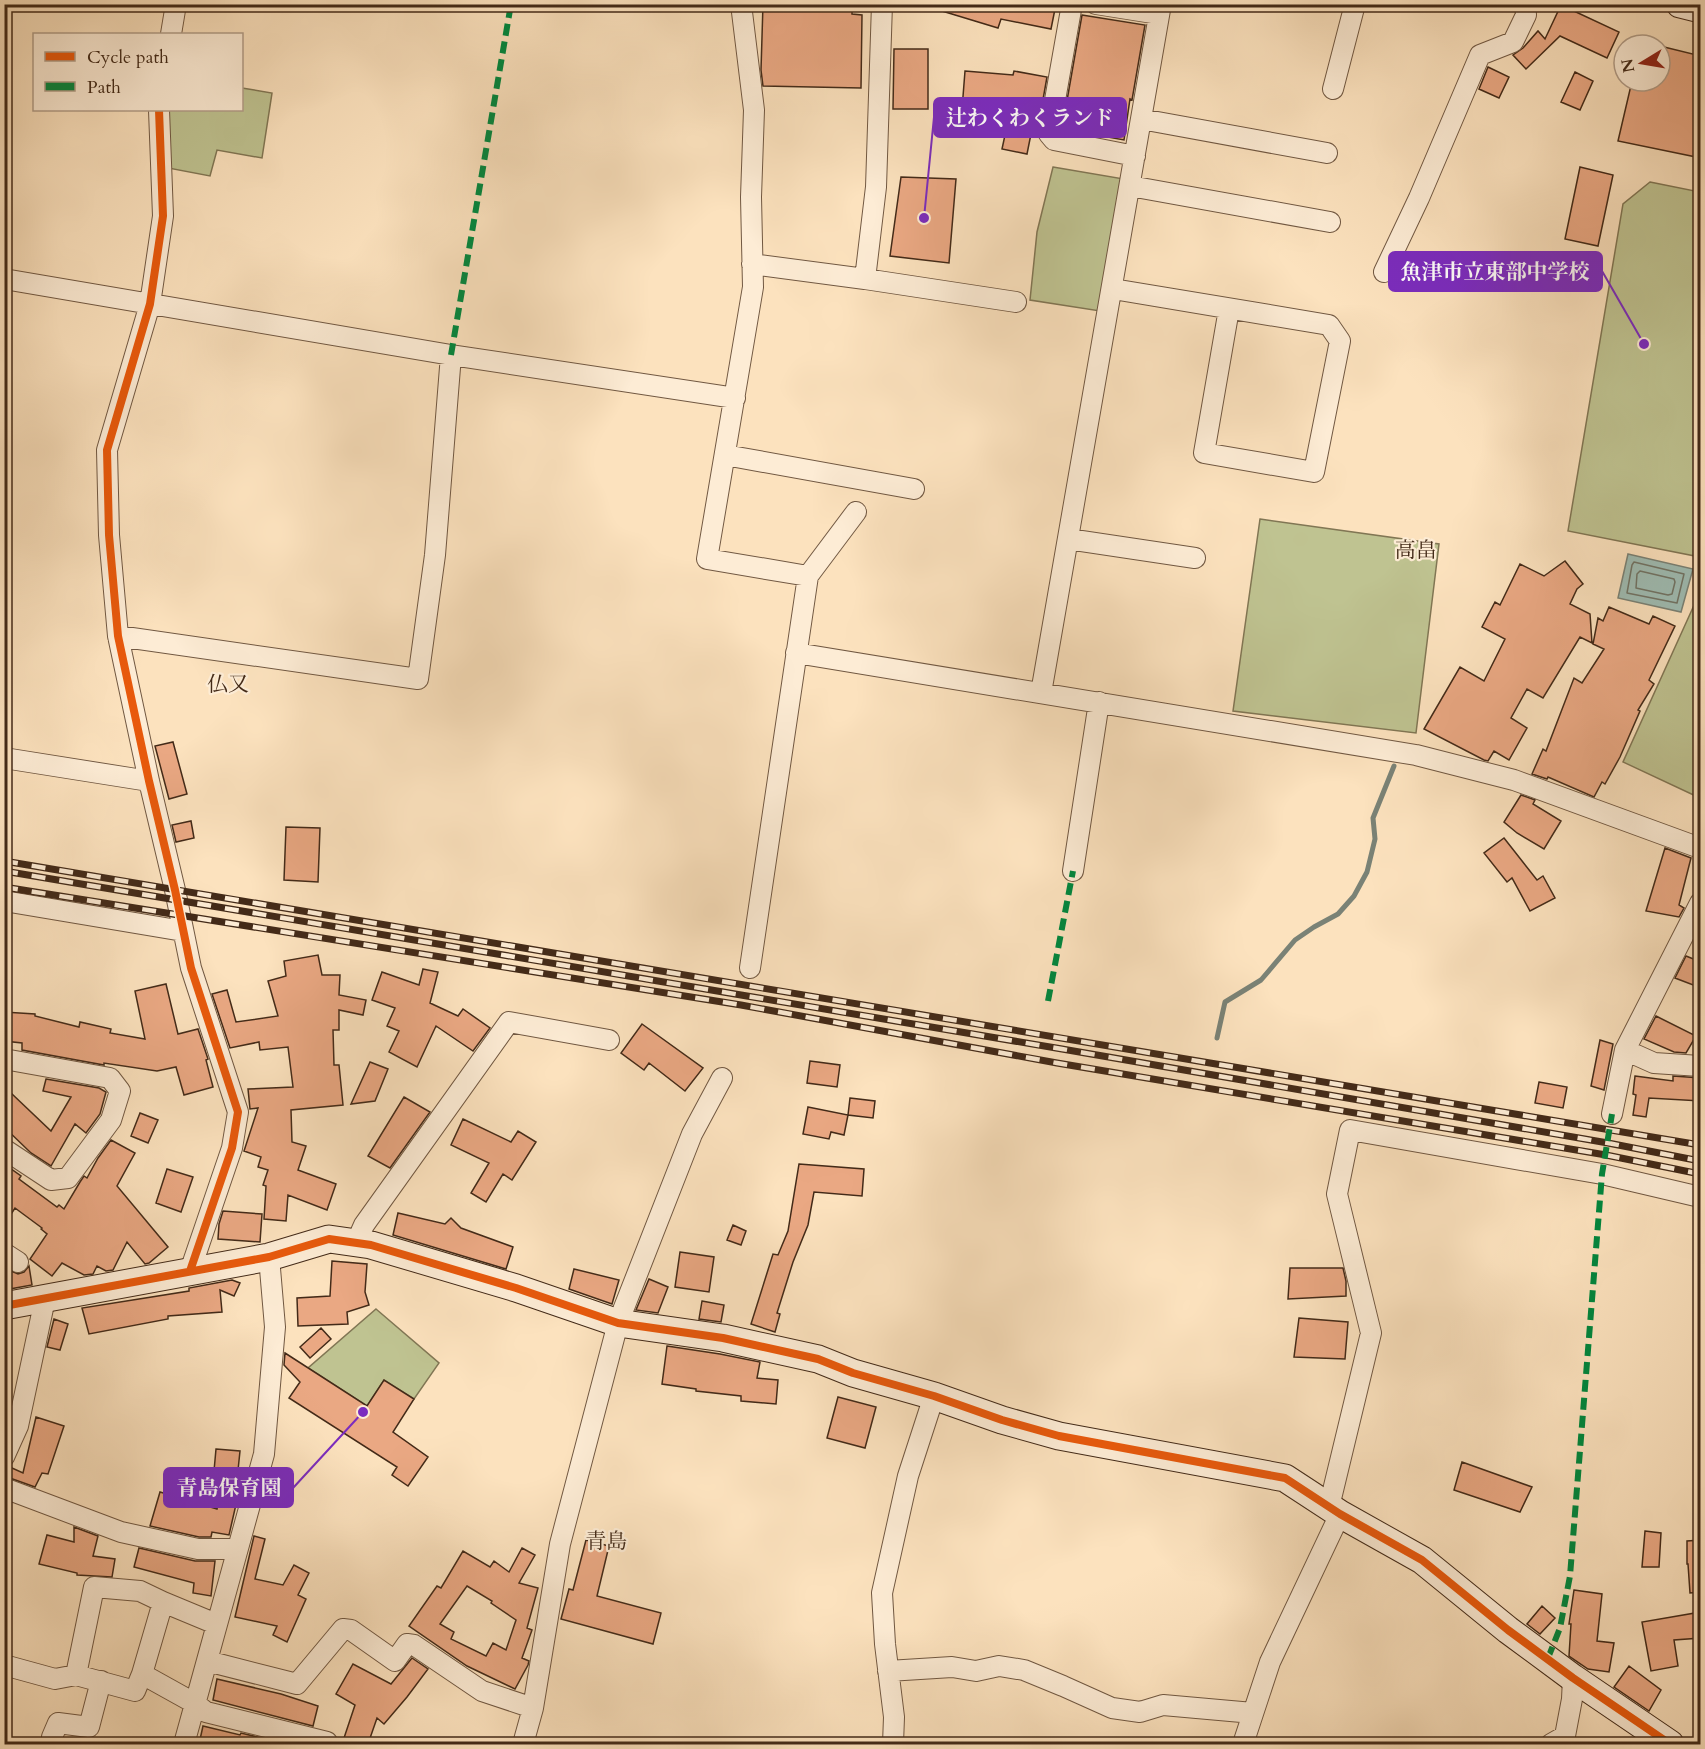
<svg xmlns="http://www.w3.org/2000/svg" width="1705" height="1749" font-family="Cardo,'Noto Serif JP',serif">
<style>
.green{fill:#bfc391;stroke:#817654;stroke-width:1.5}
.water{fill:#9fbdb4;stroke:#7a8276;stroke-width:1.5}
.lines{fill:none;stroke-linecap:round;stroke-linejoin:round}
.shore{stroke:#717466;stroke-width:1.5}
.stream{stroke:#7a8276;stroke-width:5}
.building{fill:#eaa883;stroke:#432a18;stroke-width:1.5;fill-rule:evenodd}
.street-casing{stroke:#715842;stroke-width:22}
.secondary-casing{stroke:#432a18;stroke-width:29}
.street{stroke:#fdecd5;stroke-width:20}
.secondary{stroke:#fdecd5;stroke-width:27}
.rail-casing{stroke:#432a18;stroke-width:7}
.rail{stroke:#fdecd5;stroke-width:4.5;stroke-dasharray:14;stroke-linecap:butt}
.quiet{stroke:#00873e;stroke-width:6;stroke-dasharray:12 6;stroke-linecap:butt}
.cycleway-casing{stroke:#fdecd5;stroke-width:11}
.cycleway{stroke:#e8590c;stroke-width:8}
.labels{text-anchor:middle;stroke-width:4.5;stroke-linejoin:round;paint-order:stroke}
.neighbourhood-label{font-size:21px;fill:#432a18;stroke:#fdecd5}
.leader{fill:none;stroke:#7b2cbf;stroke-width:2}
.callout-dot{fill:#7b2cbf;stroke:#fdecd5;stroke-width:2}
.callout{fill:#7b2cbf;stroke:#7b2cbf;stroke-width:2}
.callout-label{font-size:21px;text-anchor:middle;font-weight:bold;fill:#fff}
</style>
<rect width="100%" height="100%" fill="#fce2be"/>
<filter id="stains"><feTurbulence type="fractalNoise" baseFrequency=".00333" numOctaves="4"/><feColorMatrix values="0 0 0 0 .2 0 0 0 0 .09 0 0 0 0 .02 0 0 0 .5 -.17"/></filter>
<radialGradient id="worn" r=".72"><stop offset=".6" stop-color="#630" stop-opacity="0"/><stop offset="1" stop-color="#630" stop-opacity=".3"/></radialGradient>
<path class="green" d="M242,88L272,93L262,158L217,150L210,176L168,168L167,110H242Z
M1053,167L1124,179L1100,311L1030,300L1037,232Z
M1650,182L1700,192V557L1568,531L1623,204Z
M1260,519L1439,544L1416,733L1233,711Z
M1700,592V798L1623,762Z
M376,1309L439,1363L414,1399L384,1380L367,1406L308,1368Z"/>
<path class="water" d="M1628,554L1693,569L1681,612L1618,598Z"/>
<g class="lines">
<path class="shore" d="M1634,562L1684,574L1677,603L1627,593L1632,565Z
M1640,571L1674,579L1675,582L1672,594L1668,595L1636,588L1637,574Z"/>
<path class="stream" d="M1217,1038L1225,1002L1261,980L1295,940L1314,927L1338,914L1354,896L1367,872L1375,839L1373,818L1394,766"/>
</g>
<path class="building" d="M763,4H852V14L862,15L861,88L763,86L761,70Z
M933,4H1056L1051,29L1001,19L998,28L932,8Z
M1561,5L1619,32L1607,58L1560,36L1526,69L1513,55L1523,48L1538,31L1545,39Z
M1082,15L1145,25L1132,100L1130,99L1124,140L1062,129Z
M1660,46L1701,56V158L1618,141L1632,81H1660Z
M894,49H928V109H893Z
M1488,67L1509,77L1499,98L1479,89Z
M965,71L1013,75L1014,71L1047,77L1042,105L1037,104L1027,154L1002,149L1007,126L961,122Z
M1575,72L1593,81L1580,110L1561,102Z
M1580,167L1613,175L1598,246L1565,239Z
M901,177L956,179L949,263L890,256Z
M1565,561L1583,584L1577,589L1570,604L1590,614L1592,643L1580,637L1543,698L1527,689L1511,718L1527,728L1509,760L1494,751L1488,761L1484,760L1424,729L1460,667L1484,681L1505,639L1482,627L1495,602L1500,605L1520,564L1544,576Z
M1609,607L1649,624L1653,616L1675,626L1649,680L1654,684L1638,710L1640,711L1620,757L1605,784L1602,782L1594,797L1548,777L1547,779L1532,774L1543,749L1546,751L1574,678L1582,683L1604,649L1593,644L1598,618L1603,621Z
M173,742L187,794L169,799L155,746Z
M1521,795L1535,800L1533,804L1561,821L1544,849L1517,833L1504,822Z
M191,821L194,838L176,842L172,825Z
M286,827L320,828L318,882L284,880Z
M1504,838L1537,880L1543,876L1555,898L1530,911L1512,878L1507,882L1484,853Z
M1665,848L1691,858L1679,905L1684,908L1679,917L1646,911Z
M318,955L322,975H340L339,995L366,1000L363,1015L339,1010V1030H333L334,1065H339L343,1105L291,1110L292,1142L306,1146L298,1170L336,1184L327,1210L288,1195L286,1221L264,1219L266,1186L263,1185L268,1170L258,1167L261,1157L244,1151L258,1108L250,1109L248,1089L293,1087L288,1047L260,1050L259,1042L230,1048L212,994L227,990L236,1022L278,1016L268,981L286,976L284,961Z
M1686,956L1701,962V988L1675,978Z
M423,969L438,972L430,1003L458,1016L463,1009L490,1028L473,1051L436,1026L417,1067L389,1052L399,1031L387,1026L395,1008L372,1000L382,972L419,985Z
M166,984L178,1034L198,1029L208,1059L206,1060L213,1087L184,1095L176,1067L157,1071L104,1063V1065L22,1050V1043L4,1041V1012L35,1014V1016L79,1027L80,1022L111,1029L110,1033L145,1039L135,991Z
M1656,1016L1696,1036L1686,1053L1674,1052L1644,1039Z
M642,1024L703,1068L685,1091L649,1063L644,1070L621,1053Z
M1600,1040L1613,1044L1604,1090L1591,1086Z
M810,1061L840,1065L837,1087L807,1083Z
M370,1062L388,1069L375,1101L351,1104Z
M1635,1076L1673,1081V1076L1701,1078V1101L1649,1098L1646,1117L1633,1115L1636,1095L1633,1094Z
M46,1079L99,1088L106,1092L100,1114L86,1133L75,1124L51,1166L31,1153L4,1127V1100L11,1093L51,1131L71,1097L43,1091Z
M1539,1082L1567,1087L1563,1108L1535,1103Z
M404,1097L430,1112L390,1168L368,1156Z
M850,1098L875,1101L873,1118L848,1115Z
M808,1107L848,1115L844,1135L831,1132L829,1139L803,1134Z
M140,1113L158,1120L148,1143L131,1136Z
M463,1119L511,1142L518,1131L536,1142L512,1180L503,1174L486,1202L471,1193L489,1163L451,1145Z
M111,1140L135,1153L117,1186L168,1247L149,1263L145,1264L127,1242L113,1270L106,1271L97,1266L93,1274L84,1275L62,1263L52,1276L30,1259L47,1234L41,1229L42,1228L15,1208L4,1225V1164L21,1176L19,1179L57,1207L59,1205L64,1209L80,1182L84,1176L87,1178L98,1158Z
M799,1164L864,1169L862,1196L814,1192L808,1225L793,1262L777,1313L780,1314L775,1332L751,1324L773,1254L778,1255L788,1231Z
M167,1169L193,1177L181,1212L156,1203Z
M223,1211L262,1214L260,1242L218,1239L219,1224Z
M398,1213L445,1224L451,1218L461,1228L513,1247L506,1269L393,1235Z
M733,1225L746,1231L741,1245L727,1240Z
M680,1252L714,1257L709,1292L675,1287Z
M332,1261L367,1264L365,1292L369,1305L347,1312L348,1324L298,1326L297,1298L330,1296Z
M29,1266L32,1285L4,1290V1268L18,1274L24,1272Z
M1290,1268H1343L1346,1281V1296L1288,1299Z
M574,1269L619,1280L612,1304L569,1289Z
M649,1279L668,1287L658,1313L636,1310Z
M232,1280L240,1283L234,1296L220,1290L222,1312L168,1316V1319L89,1334L82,1308L189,1291V1288Z
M702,1301L724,1305L721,1322L699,1319Z
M1299,1318L1348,1322L1345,1359L1294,1357Z
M54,1319L68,1324L60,1350L47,1347Z
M321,1328L331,1339L310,1358L300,1347Z
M667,1346L720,1354L760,1362L757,1378L778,1380L776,1404L741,1401V1396L696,1391V1389L662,1384Z
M285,1353L367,1406L384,1380L414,1399L393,1432L428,1457L408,1486L392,1475L397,1467L289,1398L300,1382L284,1365Z
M838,1397L876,1407L865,1448L827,1438Z
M36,1417L64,1426L48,1474L42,1473L35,1487L7,1477L12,1468L23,1473Z
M216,1449L240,1451L237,1480H240L238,1501L237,1500L229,1535L212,1532L211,1537H199L150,1526L160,1492L217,1509L218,1504L221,1505L224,1472L214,1471Z
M1462,1462L1532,1487L1520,1512L1454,1490Z
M74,1527L98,1536L93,1556L115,1559L112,1577L77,1575V1573L39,1564L47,1535L74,1542Z
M1645,1531L1661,1533L1659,1567H1642Z
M254,1536L265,1539L255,1579L283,1585L294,1565L309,1573L298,1595L306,1599L287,1642L273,1635L277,1626L235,1617Z
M586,1540L609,1546L597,1596L661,1613L653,1644L561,1619L569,1589L573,1590Z
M1701,1540V1592L1690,1593L1688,1564H1687V1541Z
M139,1548L195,1561H215L211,1596L193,1593L194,1583L134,1567Z
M522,1548L535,1555L519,1583L538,1588L527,1628L532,1630L522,1658L529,1661L528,1665L515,1689L467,1666L409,1626L437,1586L441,1588L463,1551L490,1567L494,1561L509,1572ZM467,1586L492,1601L491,1603L516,1620L506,1650L493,1643L486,1656L451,1639L454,1632L440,1624Z
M1574,1590L1602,1594L1597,1641L1614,1643L1609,1672L1588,1669L1569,1656L1571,1624H1569Z
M1542,1606L1555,1618L1540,1634L1527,1624Z
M1701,1612V1638L1674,1640L1678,1666L1651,1671L1642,1622Z
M412,1658L428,1669L407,1697L384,1724L377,1718L368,1744H342L355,1705L336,1694L353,1664L391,1684Z
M1629,1666L1661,1690L1649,1711L1614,1687Z
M217,1679L281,1694L318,1706L313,1726L213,1700Z
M203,1726L240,1735L241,1733L274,1741L273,1744H199Z"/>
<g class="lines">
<g class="street-casing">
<path id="street" d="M741,4L754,110L751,197L753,287L707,559L808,576L750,968
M1072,4L1049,134L1054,140L1135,156
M1096,4L1159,14
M171,34L176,4
M1333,89L1355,4
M159,110L163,216L150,304L107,450L109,535L118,636L149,781L175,890L191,968L238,1112L232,1148L190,1271
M1141,119L1327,153
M1130,186L1330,222
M752,264L865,279L876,187L882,4
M1384,272L1419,198L1480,55L1513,42L1526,15L1525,4
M4,279L451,355L735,398
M865,279L1016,302
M1113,289L1329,325L1340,341L1314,472L1204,453L1229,309
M725,455L914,489
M1068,539L1195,558
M808,576L856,512
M118,636L418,679L435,555L451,355
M796,653L1416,755L1514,780L1700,848
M1041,693L1161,4
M4,758L149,781
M1073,871L1099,702
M4,901L183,931
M1625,1050L1654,1063L1700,1066
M4,1059L110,1078L120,1091L111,1120L68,1178L51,1180L4,1149
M1612,1114L1625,1050L1700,903
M356,1243L364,1225L509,1022L609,1040
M4,1253L18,1262
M4,1457L18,1426L45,1299
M4,1488L121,1532L198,1549H237
M1329,1507L1371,1333L1337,1194L1350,1130L1602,1174L1700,1197
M216,1624L163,1602L142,1674L196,1704L206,1712L327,1742
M207,1661L297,1684L343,1629L351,1630L395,1661L407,1644L414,1645L482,1691L533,1708
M4,1665L55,1679L76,1675L135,1691L142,1674
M888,1671L952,1667L976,1671L999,1666L1024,1670L1063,1686L1112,1708L1140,1712L1163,1705L1253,1713
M76,1675L94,1587L140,1591L163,1602
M52,1744V1737L58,1723L89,1727L101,1681
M184,1744L264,1454L275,1327L269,1257
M523,1744L533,1708L560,1544L618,1323L692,1134L722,1078
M893,1744L894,1717L885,1644L882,1593L908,1476L934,1396
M1243,1744L1270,1662L1340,1514
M1551,1744L1565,1736L1572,1699L1573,1678"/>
</g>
<g class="secondary-casing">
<path id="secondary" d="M1680,4L1700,9
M4,1306L269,1257L329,1239L371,1245L516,1288L618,1323L723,1338L818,1359L853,1373L934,1396L1002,1420L1059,1436L1285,1478L1340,1514L1422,1560L1508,1630L1573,1678L1670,1744"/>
</g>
<use href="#street" class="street"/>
<use href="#secondary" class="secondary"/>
<g class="rail-casing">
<path id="rail" d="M4,861L1700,1145
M4,871L1062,1049L1608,1143L1700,1161
M4,887L741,1005L1057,1063L1606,1155L1700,1174"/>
</g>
<use href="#rail" class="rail"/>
<path class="quiet" d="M451,355L511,4
M1048,1001L1073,871
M1548,1658L1560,1628L1570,1576L1602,1174L1612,1114"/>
<g class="cycleway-casing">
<path id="cycleway" d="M159,110L163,216L150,304L107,450L109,535L118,636L149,781L175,890L191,968L238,1112L232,1148L190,1271
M4,1306L269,1257L329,1239L371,1245L516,1288L618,1323L723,1338L818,1359L853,1373L934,1396L1002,1420L1059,1436L1285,1478L1340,1514L1422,1560L1508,1630L1573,1678L1670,1744"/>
</g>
<use href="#cycleway" class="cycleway"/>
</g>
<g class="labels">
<g class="neighbourhood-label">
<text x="1416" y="557">高畠</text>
<text x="228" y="691">仏又</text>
<text x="606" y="1548">青島</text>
</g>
</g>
<path class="leader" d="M924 218L934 117M1644 344L1602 271M363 1412L293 1488"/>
<g class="callout-dot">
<circle cx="924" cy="218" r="6"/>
<circle cx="1644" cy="344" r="6"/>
<circle cx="363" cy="1412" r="6"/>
</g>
<g class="callout">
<rect x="934" y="98" width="192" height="39" rx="6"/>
<rect x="1389" y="252" width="213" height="39" rx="6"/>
<rect x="164" y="1468" width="129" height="39" rx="6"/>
</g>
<g class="callout-label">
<text x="1030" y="125">辻わくわくランド</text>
<text x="1495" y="279">魚津市立東部中学校</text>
<text x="229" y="1495">青島保育園</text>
</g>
<rect width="1705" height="1749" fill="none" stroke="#fce2be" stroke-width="24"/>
<rect x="6" y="6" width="1693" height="1737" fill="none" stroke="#432a18" stroke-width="3"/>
<rect x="12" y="12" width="1681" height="1725" fill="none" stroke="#432a18" stroke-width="1.5"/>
<rect x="33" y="33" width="210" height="78" fill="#fdecd5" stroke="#b39e89" stroke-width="1.5"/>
<rect x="45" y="52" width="30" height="9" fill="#e8590c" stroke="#b39e89" stroke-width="1.5"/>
<text x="87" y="63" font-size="18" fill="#432a18">Cycle path</text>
<rect x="45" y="82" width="30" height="9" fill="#00873e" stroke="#b39e89" stroke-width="1.5"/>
<text x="87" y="93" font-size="18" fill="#432a18">Path</text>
<g transform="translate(1642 63) rotate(259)"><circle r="28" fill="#fdecd5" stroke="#b39e89" stroke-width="1.5"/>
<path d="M0-4.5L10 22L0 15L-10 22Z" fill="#8f2418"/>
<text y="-9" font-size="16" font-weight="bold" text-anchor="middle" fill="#432a18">N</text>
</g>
<rect width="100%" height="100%" filter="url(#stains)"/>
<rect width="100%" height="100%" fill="url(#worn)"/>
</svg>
